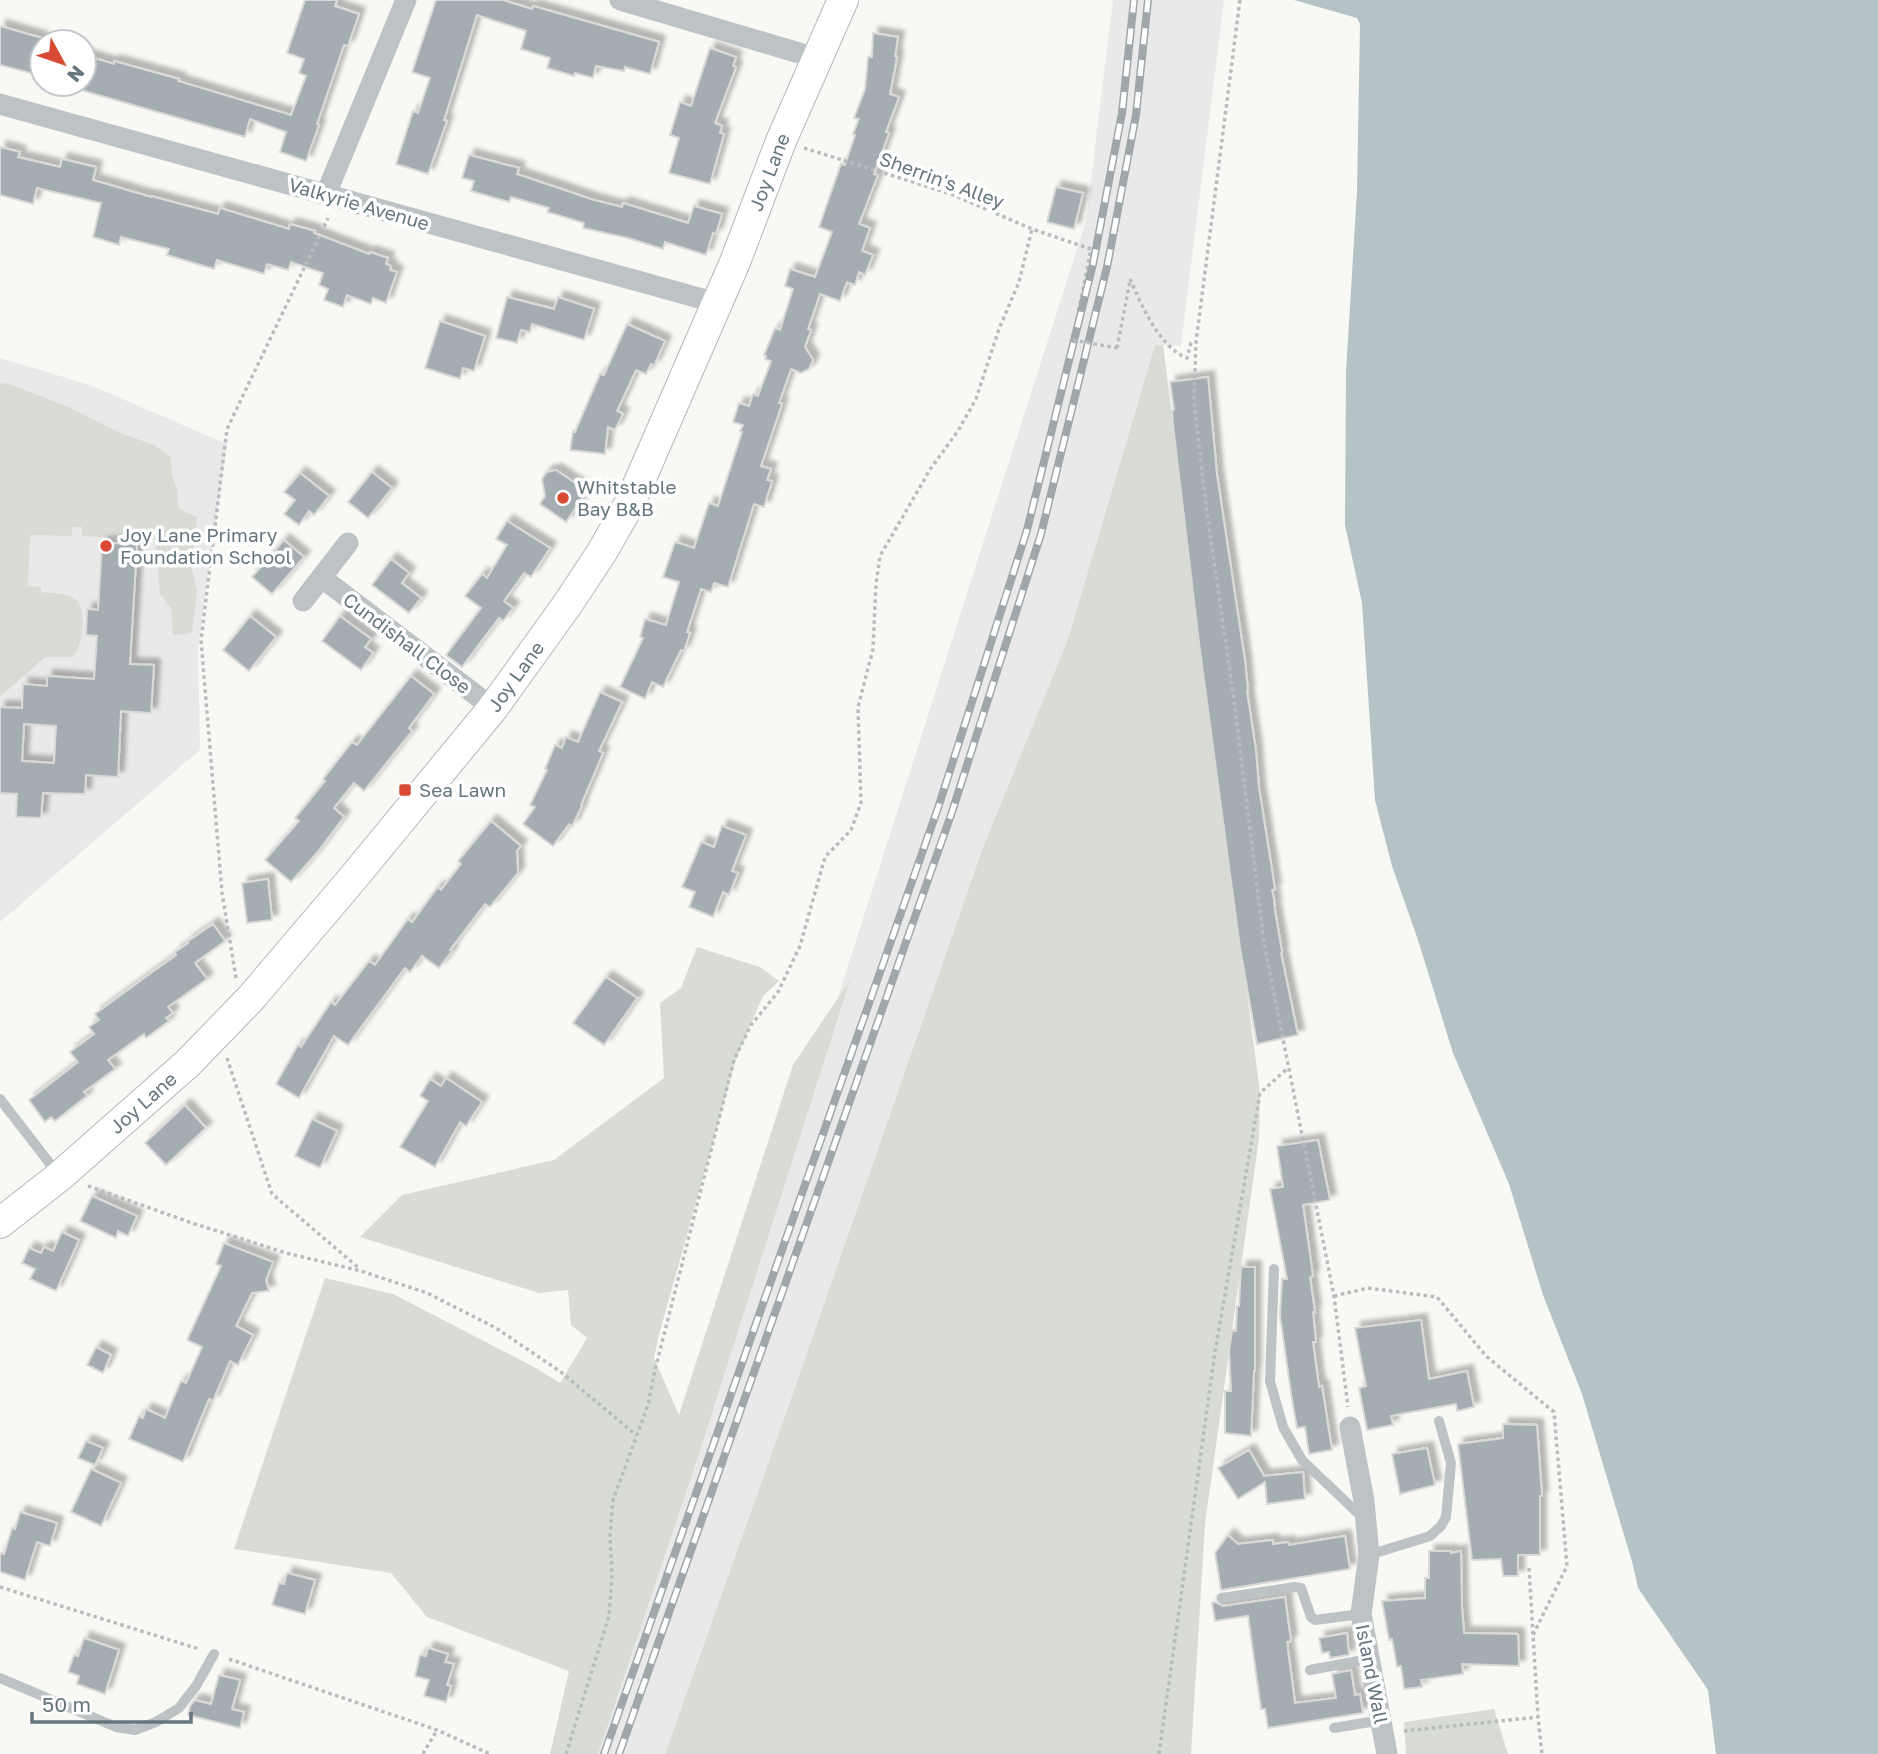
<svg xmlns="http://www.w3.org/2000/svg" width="1878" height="1754" font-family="'Golos Text',sans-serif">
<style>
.built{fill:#e9e9e9}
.green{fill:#d8dcd5}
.water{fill:#b6c3c6}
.building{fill:#a4aeb2;stroke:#dad9d8;stroke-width:2;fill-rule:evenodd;filter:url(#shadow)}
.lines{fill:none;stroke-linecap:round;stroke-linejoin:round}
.secondary-casing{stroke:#b2b8bc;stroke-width:32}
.path{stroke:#b8bcbe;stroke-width:3.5;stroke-dasharray:3.5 3.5;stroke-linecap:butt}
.lane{stroke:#bdc2c5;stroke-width:10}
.street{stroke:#bdc2c5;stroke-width:21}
.secondary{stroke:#fff;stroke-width:30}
.rail-casing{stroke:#9fa7ab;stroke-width:8}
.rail{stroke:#fff;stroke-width:5;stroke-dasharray:16;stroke-linecap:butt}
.path-bridge{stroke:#b8bcbe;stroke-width:3.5;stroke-dasharray:3.5 3.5;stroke-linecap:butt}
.poi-dot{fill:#d94a34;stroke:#fff;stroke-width:2.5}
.labels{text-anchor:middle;stroke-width:7;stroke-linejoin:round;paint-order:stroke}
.street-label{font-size:19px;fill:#65767e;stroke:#fff}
.poi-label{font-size:19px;fill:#65767e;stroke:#fff;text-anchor:start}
</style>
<defs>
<filter id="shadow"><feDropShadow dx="6" dy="-6" stdDeviation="2" flood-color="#0004"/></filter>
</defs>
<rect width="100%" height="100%" fill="#f8f8f5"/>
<path class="built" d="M1113,0H1224L1181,346L1155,345L1068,639L982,850L792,1396L665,1754H596L1086,221Z
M0,358L90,385L227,444L198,647L200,750L0,922Z"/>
<path class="green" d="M1155,345H1163L1260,1093L1259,1138L1205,1524L1191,1754H665L792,1396L982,850L1068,639Z
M0,383L9,384L69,407L118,432L154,445L171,457L172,475L177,490L179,509L197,517L192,568L197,591L192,632L188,634L173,635L171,608L160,595L156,540L82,536V527H73L71,536L30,535L28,586L41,587V592C52,594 66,592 75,599C88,608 83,648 72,657H45L0,697Z
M697,947L760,967L779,981L763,996L736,1059L659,1335L654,1358L679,1415L793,1065L850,980L695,1466L598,1754H550L569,1671L427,1617L391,1573L234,1549L325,1278L393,1294L534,1367L560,1383L587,1338L571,1325L568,1290L539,1293L360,1237L402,1195L554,1160L664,1078L660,1003L681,988Z
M1494,1709L1508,1754H1406L1404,1722Z"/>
<path class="water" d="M1294,0H1878V1754H1716L1708,1690L1638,1588L1633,1565L1582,1394L1543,1295L1509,1184L1453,1053L1418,940L1392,866L1375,800L1362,603L1345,525L1346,372L1357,191L1360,24L1357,18Z"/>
<path class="building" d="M305,0H337L335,6L359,14L348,46L344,45L317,124L319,125L306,161L280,152L286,132L250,119L245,137L84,91V55L114,64V61L179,79L178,81L291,115L306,76L299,73L304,59L287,53Z
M436,0H503L532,9L533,6L659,42L650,74L625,67L624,71L596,66L593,78L575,73L574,76L547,68L550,58L521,49L526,31L477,15L451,98L444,120L447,121L428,174L396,164L413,111L418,113L430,78L412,72Z
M0,26L42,38V76L0,65Z
M873,33L898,37L895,56L897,57L890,94L899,97L886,132L889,133L874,174L878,175L859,224L870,228L862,251L873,255L865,275L859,272L855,285L847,282L840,301L820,294L808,329L811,330L805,347L813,360L809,369L801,373L791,369L779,403L782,404L761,466L771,469L767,480L772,481L764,507L754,504L728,587L714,583L711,592L701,589L687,632L690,633L684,651L681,650L663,687L652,682L645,699L620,687L643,638L640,637L645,619L666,625L679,582L663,577L675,542L694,548L709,503L718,506L742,432L740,431L743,425L733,422L739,403L749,406L753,394L758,396L771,361L765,359L766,356L764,355L775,328L780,330L793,289L785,286L790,269L815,277L832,232L819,227L841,164L845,165L855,135L853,134L859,119L854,118L865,89L868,57H872Z
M710,48L736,57L733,66L736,67L715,123L722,126L720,133L724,134L710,184L669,173L679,138L670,135L680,102L691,106Z
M0,147L20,152L18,157L60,167L62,159L96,167L93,180L151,197V196L218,214L220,208L289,229L290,224L315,231L314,233L369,254L370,252L388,258L386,264L391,266L390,270L397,272L386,303L373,298L371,304L347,295L343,307L324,300L328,289L319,285L323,273L291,262L288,270L267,264L264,274L217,260L214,269L167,255L169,249L121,237L119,245L93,237L101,203L37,188L33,204L0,195Z
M469,155L519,168L517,174L594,200L622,207L623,203L688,223L694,206L722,214L716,234L713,233L706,255L665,242L663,249L628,238L583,228L584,223L547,212L549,208L511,197L509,202L471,191L474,181L462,178Z
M1056,187L1083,193L1074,229L1047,222Z
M507,297L554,309L558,297L594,309L584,340L532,324L530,332L521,330L517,343L496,338Z
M440,321L485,336L474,371L463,368L460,379L425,368Z
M627,324L665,341L654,366L651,364L646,374L636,370L617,411L623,414L615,430L608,427L605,454L570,450L573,431L575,432L600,374L604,375Z
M1208,377L1217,475L1245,661L1248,691H1247L1256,751L1259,788L1275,889L1272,890L1275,904H1274L1282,952L1281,953L1298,1035L1257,1044L1240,948L1199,643L1173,425L1172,411L1174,410L1170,382Z
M556,470L587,491L566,522L540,504L545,496L542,479L547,472Z
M372,472L392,488L368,518L348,502Z
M300,473L329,496L314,515L309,511L299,525L284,514L295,500L284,492Z
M507,521L550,548L531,577L524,573L504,601L513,608L503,621L499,618L462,667L446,655L481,608L465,596L482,574L487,578L507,545L496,539Z
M284,540L304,557L272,594L252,577Z
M102,543L137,544L130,664L154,665L151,713L121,711L118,777L86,775L85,794L43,793L41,818L16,817L17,794L0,793V707L22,708L23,684L47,686V676L94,679L97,636L86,635L87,609L98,610ZM24,724L56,726L54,763L22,761Z
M391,559L409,573L402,583L421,598L409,613L372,585Z
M250,616L276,637L249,671L223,650Z
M340,616L371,639L365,647L373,653L361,670L322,641Z
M411,676L434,694L409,728L412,731L364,791L354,783L334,808L344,817L316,854L291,882L265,860L299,821L295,818L325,781L323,779L352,742L357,745Z
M600,692L622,702L599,751L603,753L581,805L582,806L572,826L569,824L553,846L523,824L535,807L530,805L547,770L545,769L555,745L562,748L566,737L578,742Z
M491,821L521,846L517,851L518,873L490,907L485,904L450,950L452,951L439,968L422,956L410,972L405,968L348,1045L334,1036L299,1098L276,1084L298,1045L301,1047L331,1002L335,1005L369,961L375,965L408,919L412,922L438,887L441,890L461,864L458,861Z
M722,826L746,835L732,871L738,873L729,895L723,892L713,917L689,907L695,892L682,887L701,842L714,847Z
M268,879L272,920L247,923L242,883Z
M213,924L225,941L195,963L207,979L168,1007L173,1013L166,1018L169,1021L146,1038L144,1034L108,1060L115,1069L84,1092L87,1096L55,1121L51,1117L45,1122L29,1100L78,1062L70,1052L94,1034L89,1027L99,1020L95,1014L151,973L176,955L175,952L188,943L187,942Z
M606,977L637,998L604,1045L573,1023Z
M446,1078L482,1102L466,1126L460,1122L435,1167L400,1147L428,1101L420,1096L430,1079L441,1086Z
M185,1105L206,1128L166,1165L145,1143Z
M312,1119L337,1131L320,1168L295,1156Z
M1318,1140L1330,1200L1303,1205L1313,1276L1310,1277L1315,1312H1313L1316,1342H1313L1319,1387L1322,1386L1332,1450L1309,1454L1305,1427L1297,1428L1292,1400L1280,1316L1282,1279H1287L1270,1189L1283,1187L1277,1146Z
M92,1196L137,1216L128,1236L118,1231L116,1238L80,1221Z
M62,1232L79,1240L56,1291L30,1279L35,1269L22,1263L29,1248L41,1253L44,1247L53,1251Z
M224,1243L273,1262L266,1280L269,1291L252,1293L236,1326L253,1335L238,1365L230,1361L213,1401L209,1399L183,1462L129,1439L139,1416L143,1418L146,1409L165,1418L181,1381L186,1383L202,1347L187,1340L221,1266L216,1264Z
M1241,1267H1255V1371H1254L1251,1436L1225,1433V1391H1231L1229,1351L1232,1330L1236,1331L1237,1306H1239Z
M1421,1320L1429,1379L1467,1371L1474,1407L1457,1411L1456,1404L1406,1413L1391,1416L1393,1425L1367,1430L1359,1388L1366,1386L1355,1328Z
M96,1347L111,1355L103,1373L87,1365Z
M1503,1424L1537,1425L1542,1496H1540V1555H1518V1576H1503L1501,1559L1472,1560L1458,1444L1503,1438Z
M86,1441L103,1448L95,1465L78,1458Z
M1427,1448L1435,1485L1400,1494L1392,1454Z
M1249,1450L1264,1476L1303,1472L1305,1499L1267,1504L1265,1482L1238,1499L1218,1468Z
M91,1469L121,1483L101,1526L71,1512Z
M20,1512L57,1523L50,1546L37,1542L25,1580L0,1572V1553L4,1554L12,1528L15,1529Z
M1228,1535L1238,1544L1273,1540V1544L1288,1542L1289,1545L1345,1536L1350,1569L1221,1590L1215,1553Z
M1429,1551H1451V1553L1461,1551L1462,1608L1464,1633L1518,1634L1519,1666L1462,1664L1463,1674L1421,1680L1422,1687L1404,1689L1401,1666L1397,1667L1392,1639L1389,1640L1382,1601L1425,1598V1578H1429Z
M287,1573L315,1580L305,1614L272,1605L279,1583L284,1584Z
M1285,1597L1291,1641L1287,1642L1295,1703L1336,1698L1332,1674L1351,1670L1355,1695L1360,1694L1363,1713L1268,1728L1265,1709H1261L1248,1616L1215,1621L1212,1603L1215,1602L1223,1606Z
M1347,1633L1349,1655L1330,1658L1329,1652L1322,1653L1319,1638Z
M84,1638L119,1650L105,1694L77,1684L79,1676L68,1672L74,1655L78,1656Z
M428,1648L448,1654L445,1662L454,1664L447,1685L451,1686L446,1702L424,1696L429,1680L415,1676L420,1655L426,1656Z
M219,1675L240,1680L232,1709L244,1712L240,1728L188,1715L190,1706L195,1700L211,1704Z"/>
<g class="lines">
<g class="secondary-casing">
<g id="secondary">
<path id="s1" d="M0,1223L60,1176L188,1063L251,998L353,878L493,708L567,605L602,552L631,501L735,262L781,141L843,0"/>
</g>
</g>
<path class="path" d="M1240,0L1196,342L1194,400L1207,514L1233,692L1264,943L1334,1296L1348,1407
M804,148L951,194L1032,229L1091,249L1073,340
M1130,279C1142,306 1159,347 1187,358L1191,343L1196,342
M1117,348L1130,281
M236,978L222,893L201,640L227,429L328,218
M227,1058L272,1194L360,1269
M88,1186L192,1223L286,1253L361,1271L427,1293L496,1328L561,1372L636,1435
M1334,1296L1368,1288L1437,1297L1486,1356L1554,1412L1567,1566L1533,1635
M1529,1568L1538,1717L1542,1754
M0,1587L199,1649
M229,1659L437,1730L490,1754
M1404,1731L1538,1717
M423,1754L437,1730
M566,1754L609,1616L612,1576L610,1535L613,1500L648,1405L655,1370L734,1060L751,1025L778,992L800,946L825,857L851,830L861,803L858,707L873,649L876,584L880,556L931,468L958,431L976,399L999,329L1019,282L1032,229
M1159,1754L1215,1352L1260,1093L1288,1068"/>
<path class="lane" d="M0,1099L58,1174
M1274,1269L1270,1381L1283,1427L1302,1460L1364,1519
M1369,1555L1430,1536L1441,1526L1446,1517L1451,1463L1439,1421
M1222,1598L1295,1587L1301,1588L1311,1617L1315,1620L1361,1614
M1310,1670L1369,1659
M0,1678L116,1727L135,1730L156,1722L179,1708L196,1686L214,1654
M1334,1728L1382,1720"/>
<path class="street" d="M620,0L816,58
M0,104L717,303
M326,194L406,0
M322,578L493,708
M303,601L348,543
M1350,1427L1364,1501L1369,1555L1361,1614L1387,1754"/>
<use href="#secondary" class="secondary"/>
<g class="rail-casing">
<path id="rail" d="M604,1754L938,808L1027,530L1093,264L1122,113L1134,0
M619,1754L952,812L1041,534L1107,267L1136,115L1148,0"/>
</g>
<use href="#rail" class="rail"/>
<path class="path-bridge" d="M1073,340L1117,348"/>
</g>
<g class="poi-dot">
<circle cx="563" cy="498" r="7"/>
<circle cx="106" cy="546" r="7"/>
<rect x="398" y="783" width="14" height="14" rx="3.5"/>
</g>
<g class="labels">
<g class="street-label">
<text dy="7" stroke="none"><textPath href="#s1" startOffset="1321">Joy Lane</textPath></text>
<text transform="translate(942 180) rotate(20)" y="7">Sherrin's Alley</text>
<text transform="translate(359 204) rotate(16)" y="7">Valkyrie Avenue</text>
<text transform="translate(407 643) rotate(37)" y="7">Cundishall Close</text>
<text dy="7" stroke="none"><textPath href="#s1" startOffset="754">Joy Lane</textPath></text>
<text dy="7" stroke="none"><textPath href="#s1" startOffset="187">Joy Lane</textPath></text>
<text transform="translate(1372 1674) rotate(79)" y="7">Island Wall</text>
</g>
<g class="poi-label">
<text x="577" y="494">Whitstable<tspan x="577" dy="22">Bay B&amp;B</tspan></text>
<text x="120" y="542">Joy Lane Primary<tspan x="120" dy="22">Foundation School</tspan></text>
<text x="419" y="797">Sea Lawn</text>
</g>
</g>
<g transform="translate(63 63) rotate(130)"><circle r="33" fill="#ffffff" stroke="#c1c8cb" stroke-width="2"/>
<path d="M0-5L12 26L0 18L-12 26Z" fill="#d94a34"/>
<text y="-10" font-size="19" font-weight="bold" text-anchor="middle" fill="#65767e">N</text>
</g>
<path d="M32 1712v10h159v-10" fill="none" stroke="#65767e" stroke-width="3.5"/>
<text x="42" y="1712" font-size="21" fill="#65767e" stroke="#ffffff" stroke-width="5" paint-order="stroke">50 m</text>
</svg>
